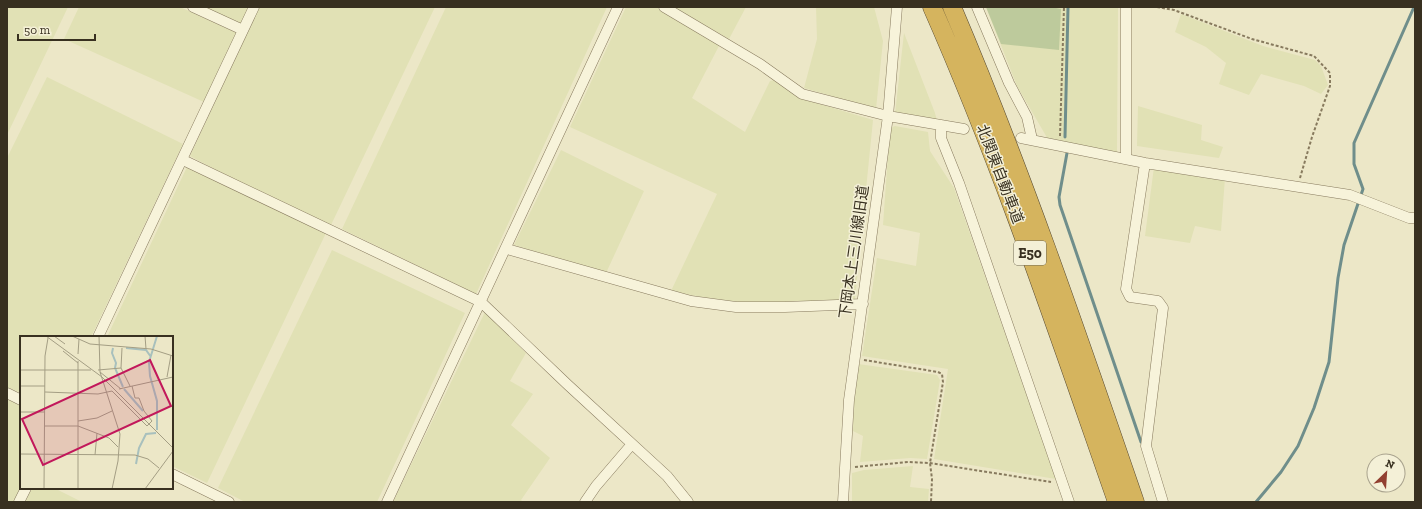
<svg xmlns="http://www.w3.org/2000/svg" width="1422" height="509" font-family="'Zilla Slab','Noto Sans JP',serif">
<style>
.farmland{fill:#e1e1b5}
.green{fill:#bdca9c}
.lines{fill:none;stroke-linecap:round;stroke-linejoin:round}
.stream{stroke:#6f8e8b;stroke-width:3}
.street-casing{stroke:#877a5e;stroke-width:11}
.highway-casing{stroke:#554831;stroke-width:19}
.path{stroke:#877a5e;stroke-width:2;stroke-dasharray:3 2;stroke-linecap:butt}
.street{stroke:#f7f3da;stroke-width:10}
.highway{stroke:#d5b45e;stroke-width:18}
.labels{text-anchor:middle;stroke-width:3;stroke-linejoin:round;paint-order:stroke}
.shield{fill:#f4f0d7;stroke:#706a57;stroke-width:1}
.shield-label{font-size:14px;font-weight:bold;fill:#383020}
.street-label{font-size:15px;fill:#383020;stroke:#f4f0d7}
.inset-river{fill:none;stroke:#a8c0bd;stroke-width:2}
.inset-road{fill:none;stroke:#a49e84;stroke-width:1}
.view{fill:#c2185b;fill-opacity:0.15;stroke:#c2185b;stroke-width:2}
.inset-edge{fill:none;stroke:#383020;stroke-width:2}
</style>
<rect width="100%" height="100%" fill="#ece7c7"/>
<path class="farmland" d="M7,7H68L7,135Z
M79,7H180L237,33L204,102L64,39Z
M201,7H250L241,25Z
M259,7H435L331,225L218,171L190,156Z
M446,7H607L476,294L342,229Z
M626,7H656L720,44L692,98L745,132L770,81L774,80L800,98L873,120L855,299L754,304L701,297L671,291L717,194L570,127Z
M673,7H746L729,39Z
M816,7H874L883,41L876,109L804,88L817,39Z
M986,7H1118L1117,152L1049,141L1017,86Z
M1181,14L1263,46L1315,60L1321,66L1328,85L1321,94L1304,86L1261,74L1249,95L1219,84L1226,63L1206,47L1175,32Z
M904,33L935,113L937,121L895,114Z
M47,77L183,144L91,337H21V393L7,387V158Z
M1138,106L1202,125L1201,140L1223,147L1219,158L1137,146Z
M895,126L928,132L930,151L954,188L1056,479L934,459L948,369L862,356L877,258L916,266L920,233L883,225L890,128Z
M561,150L644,191L606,273L514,245Z
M187,167L326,233L207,483L172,466V337H107Z
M1154,167L1225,178L1221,231L1195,226L1190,243L1145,236Z
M332,250L465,313L377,502H245L218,488Z
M485,312L526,353L510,381L533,394L511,425L550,458L521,500L523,502H393Z
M858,364L937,375L940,380L927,459L910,458L860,462L863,436L853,431L854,387Z
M7,399L21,406V488L14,502H7Z
M913,466L910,487L929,489L928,502H852V473L864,470Z
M32,488H54L82,502H25Z"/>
<path class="green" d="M986,7H1051L1061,9L1059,50L1001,44Z"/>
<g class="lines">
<path class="stream" d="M1065,137L1068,7
M1067,153L1059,197L1060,205L1141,442
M1256,502L1281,472L1298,446L1314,408L1329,362L1338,278L1344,245L1363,189L1354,164V143L1414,7"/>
<g class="street-casing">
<path id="street" d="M193,7L243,30
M664,7L760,64L802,94L888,116L964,129
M977,7L1009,83L1027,117L1032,139
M941,125V138L959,183L1069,502
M1021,138L1145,163L1350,195L1409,218H1415
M1126,158V7
M183,160L481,302L568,385L667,476L688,502
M1145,163L1126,289L1130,297L1158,301L1163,308L1146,446L1163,502
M507,249L691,301L736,307H785L863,304
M98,337L254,7
M7,393L21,400
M172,474L229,502
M19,502L26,488
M387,502L618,7
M585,502L596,486L632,444
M843,502L849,400L888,116L897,7"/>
</g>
<g class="highway-casing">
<path id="highway" d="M932,7C1003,168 1059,336 1117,502
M952,7C1021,169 1078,336 1135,502"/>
</g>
<path class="path" d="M1157,7L1174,10L1252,39L1314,56L1330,73V86L1312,137L1300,178
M1060,136L1064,7
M864,360L938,372L942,374L943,382L930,463L932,479L931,502
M855,467L908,462L930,463L1051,482"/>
<use href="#street" class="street"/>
<use href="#highway" class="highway"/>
</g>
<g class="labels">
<rect class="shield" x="1014" y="241" width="32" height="24" rx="3"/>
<g class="shield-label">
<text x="1030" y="258">E50</text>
</g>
<g class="street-label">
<text transform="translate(1000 174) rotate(69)" y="5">北関東自動車道</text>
<text transform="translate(854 252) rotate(-82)" y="5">下岡本上三川線旧道</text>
</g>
</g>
<g transform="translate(20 336)">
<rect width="153" height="153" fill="#ece7c7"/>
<path class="inset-river" d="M93,12L92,17L96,27L95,32L103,51M106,12L126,14L131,21M104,53L123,75M137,94V65L130,40L129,26L137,0M116,128L119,112L126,98L136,97"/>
<path class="inset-road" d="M26,0L82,41L153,112M34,0L45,8M52,0L70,8L131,13L153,20M79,0L80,36L100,98L98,125L92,153M125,0L126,13M102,12L101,32L110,50M43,15L58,27M58,18L59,3M0,34H71M78,34L101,32M80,36L101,53M147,41L151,19M0,50H25M99,53L153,41M92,55L127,90L132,85L124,75L119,62H115L112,50M25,56L78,58L92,55M0,76H25M58,85L77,82L92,75M25,90H58L89,102L98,111M0,118L115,119L128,123L139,132M75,119L77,97M24,153L25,20L28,2M58,153V25M125,153L153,115"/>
<path class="view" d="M130,24L151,70L23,129L2,83Z"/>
<rect width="153" height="153" class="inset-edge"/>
</g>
<rect width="1422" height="509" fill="none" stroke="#383020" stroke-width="16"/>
<g transform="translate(1386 473) rotate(25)"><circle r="19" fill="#f4f0d7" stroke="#a9a38e"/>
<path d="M0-3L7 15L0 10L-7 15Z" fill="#924031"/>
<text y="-6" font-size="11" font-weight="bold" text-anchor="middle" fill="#383020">N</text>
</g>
<path d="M18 34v6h77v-6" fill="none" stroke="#383020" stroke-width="2"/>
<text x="24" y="34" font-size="12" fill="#383020" stroke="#f4f0d7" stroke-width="3" paint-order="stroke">50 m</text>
</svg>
